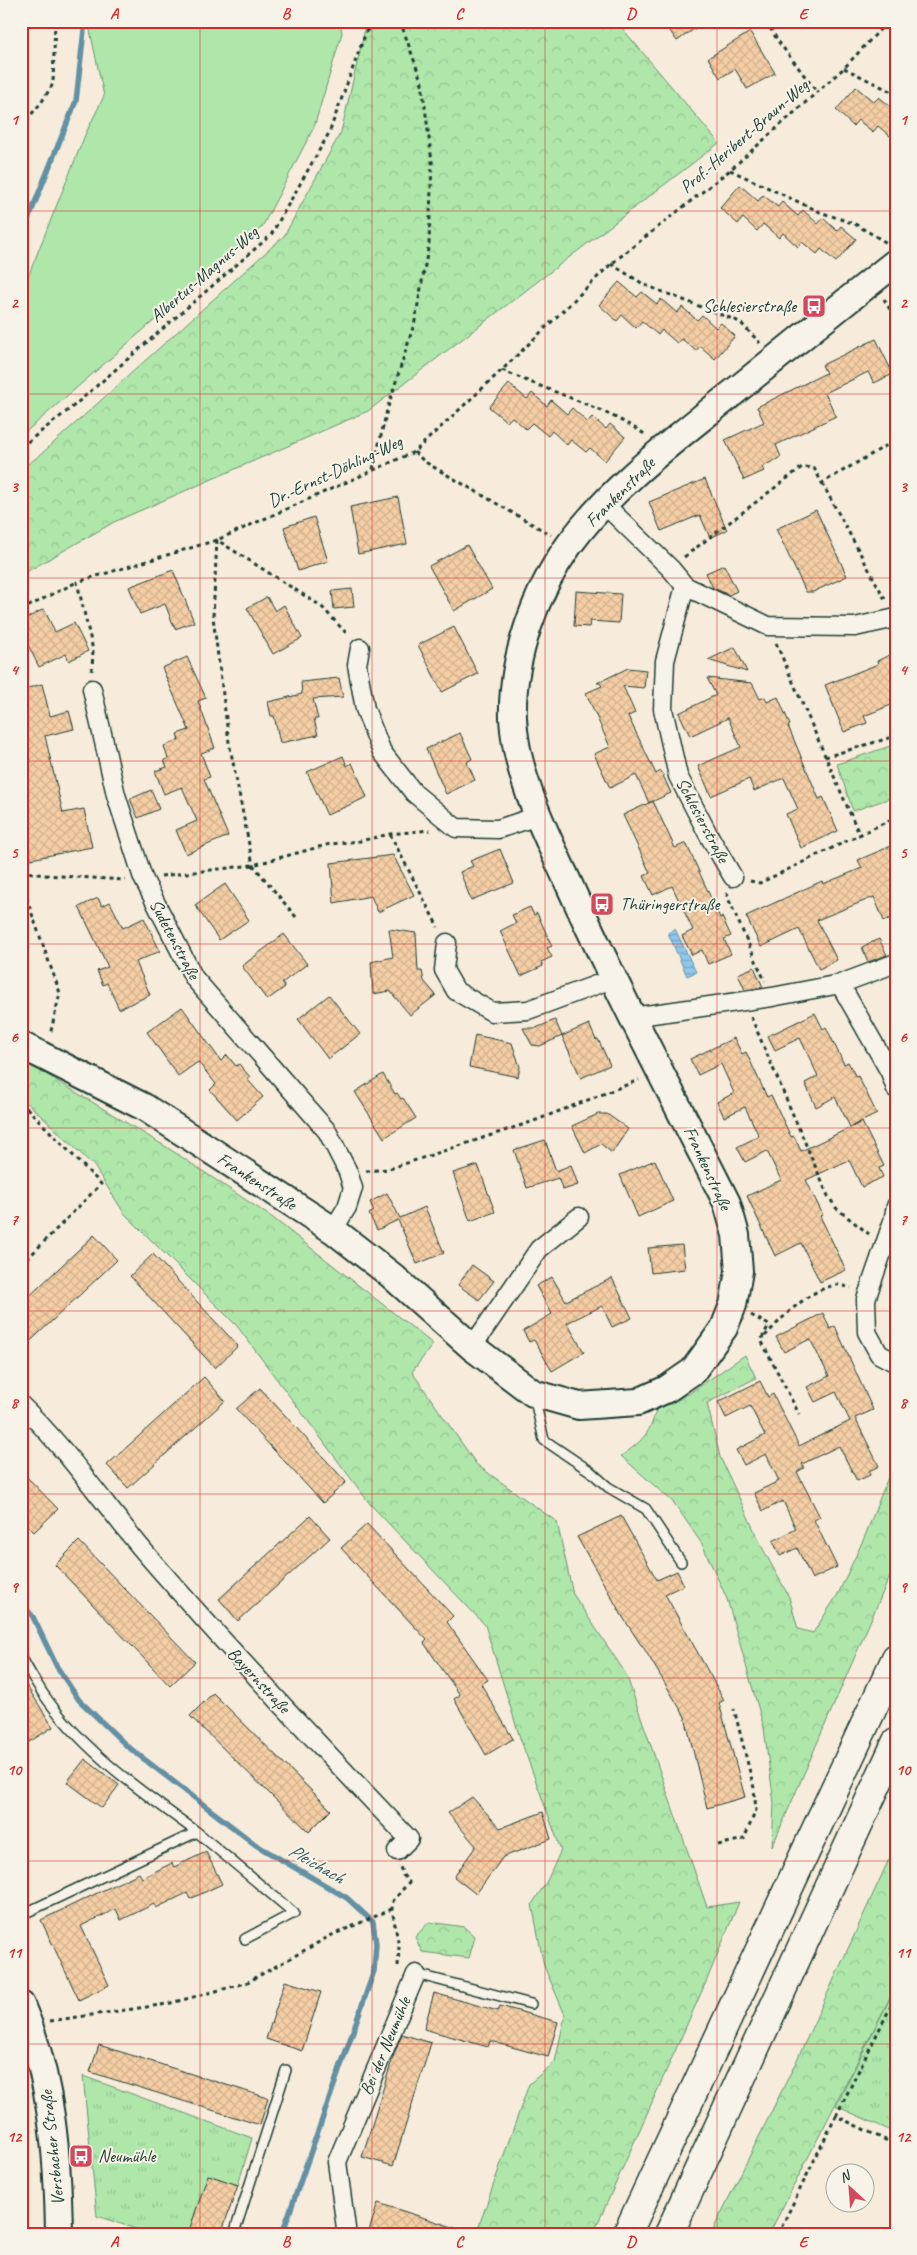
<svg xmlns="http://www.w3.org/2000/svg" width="917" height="2255" font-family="Caveat,sans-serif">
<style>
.grass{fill:url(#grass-tufts);stroke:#679270}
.forest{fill:url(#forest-crowns);stroke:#679270}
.pitch{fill:#afe7ab;stroke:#679270}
.water{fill:url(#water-rules);stroke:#6290a4}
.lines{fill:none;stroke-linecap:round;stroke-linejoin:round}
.stream{stroke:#6290a4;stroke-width:5.5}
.building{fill:url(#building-cross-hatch);stroke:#1f3d34}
.lane-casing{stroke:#1f3d34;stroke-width:12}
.street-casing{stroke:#1f3d34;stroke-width:21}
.secondary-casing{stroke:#1f3d34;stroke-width:30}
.highway-casing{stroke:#1f3d34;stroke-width:31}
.path{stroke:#1f3d34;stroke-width:3;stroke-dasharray:4 4;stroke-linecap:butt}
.lane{stroke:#f7f3e8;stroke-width:9}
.street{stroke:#f7f3e8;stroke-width:18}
.secondary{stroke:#f7f3e8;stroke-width:26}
.highway{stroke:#f7f3e8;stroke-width:28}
.grid{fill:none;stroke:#d62828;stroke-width:1;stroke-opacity:0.55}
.labels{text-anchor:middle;stroke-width:4;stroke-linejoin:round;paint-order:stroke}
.street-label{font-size:18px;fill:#1f3d34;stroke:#f7f3e8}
.poi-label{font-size:18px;fill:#1f3d34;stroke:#f7f3e8;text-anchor:start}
.water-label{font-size:19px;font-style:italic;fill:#355959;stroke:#f7f3e8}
.neatline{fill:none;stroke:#d62828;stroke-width:2}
.grid-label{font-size:16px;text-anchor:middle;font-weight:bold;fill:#d62828}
</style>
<defs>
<pattern id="grass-tufts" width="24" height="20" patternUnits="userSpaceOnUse" patternTransform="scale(1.25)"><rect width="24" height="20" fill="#afe7ab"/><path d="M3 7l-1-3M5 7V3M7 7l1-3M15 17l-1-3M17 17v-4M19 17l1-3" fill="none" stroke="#96c794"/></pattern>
<pattern id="forest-crowns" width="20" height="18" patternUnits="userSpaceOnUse" patternTransform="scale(1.25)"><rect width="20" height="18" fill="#afe7ab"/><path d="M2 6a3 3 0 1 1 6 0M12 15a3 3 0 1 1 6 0" fill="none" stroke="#96c794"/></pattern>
<pattern id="water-rules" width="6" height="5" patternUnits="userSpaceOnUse" patternTransform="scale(1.25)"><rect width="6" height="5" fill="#8fc8ee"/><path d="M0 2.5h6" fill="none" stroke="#74a4c2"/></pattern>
<pattern id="building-cross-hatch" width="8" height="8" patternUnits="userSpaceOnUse" patternTransform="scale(1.25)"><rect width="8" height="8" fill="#f5cea5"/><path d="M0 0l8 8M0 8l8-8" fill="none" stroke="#d2b28f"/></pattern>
</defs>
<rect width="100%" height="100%" fill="#f7ecdb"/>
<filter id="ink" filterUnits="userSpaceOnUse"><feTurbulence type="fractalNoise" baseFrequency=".02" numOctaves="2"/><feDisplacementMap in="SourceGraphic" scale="10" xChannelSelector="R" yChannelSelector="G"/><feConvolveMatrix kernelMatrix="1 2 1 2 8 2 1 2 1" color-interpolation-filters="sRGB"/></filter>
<g filter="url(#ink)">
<path class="grass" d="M896,1986V2133L836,2106Z
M83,2076L252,2138L238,2185L208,2175L188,2234H151L97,2216Z"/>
<path class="forest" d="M363,21H616L719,143L368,411L114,522L21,575V469L39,456L284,236L341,132L364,33Z
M896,744V796L853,811L837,764Z
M21,1059L168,1148L273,1218L433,1344L412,1372L477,1465L557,1522L573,1594L626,1674L707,1907L739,1902L706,1982L593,2234H476L529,2084L555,2062L565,2015L544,1966L532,1904L547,1881L561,1850L520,1738L485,1625L370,1504L237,1326L124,1213L94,1166L21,1097Z
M745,1355L756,1378L707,1403L720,1457L763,1549L789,1597L798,1629L813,1633L838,1594L865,1536L896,1457V1562L772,1847L774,1803L764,1728L727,1599L702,1544L674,1503L621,1456C641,1442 650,1434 656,1410L690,1393Z
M896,1844V1986L769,2234H711L796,2062Z
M429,1922L464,1927L475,1937L469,1958L422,1952L415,1937Z"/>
<path class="pitch" d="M88,21H340L342,33L314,127L262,227L21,436V294L85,135L104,96Z"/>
<path class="water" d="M675,929L696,972L687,976L668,933Z"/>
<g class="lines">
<path class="stream" d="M21,237L76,101L85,21
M21,1602L33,1617L57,1667L79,1700L127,1746L256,1845L347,1898L373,1922L376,1944L374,1971L282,2234"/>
</g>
<path class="building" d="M663,21H706L677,41Z
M750,32L775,73L747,89L735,69L720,78L708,58Z
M856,87L874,102L879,97L896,111V141L878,126L873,132L858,120L853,126L836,110Z
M740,185L758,201L763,195L778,207L782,202L798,216L803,210L818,224L823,218L837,231L841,226L856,239L836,262L821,249L817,254L802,242L798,247L783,233L779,238L763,224L757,231L743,218L738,224L720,208Z
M619,282L637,297L642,292L657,304L661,299L677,313L682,307L697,320L702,315L716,328L721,323L735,336L715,359L700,346L696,351L682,339L677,343L662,330L658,335L642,321L636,328L622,315L617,321L599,305Z
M876,339L893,374L874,383L868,372L825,393L836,416L776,445L781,457L762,467L764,471L744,480L725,440L764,422L757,407L826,373L822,365Z
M509,384L527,399L532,393L547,406L551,400L567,414L572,408L587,422L592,417L606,429L610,424L625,437L605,461L590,448L586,452L571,440L567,445L552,431L548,436L532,423L526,429L512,417L507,422L489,407Z
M705,479L727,530L710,538L700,515L661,531L649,502Z
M398,497L407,544L358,554L350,507Z
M816,510L847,576L813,592H806L776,529Z
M314,517L328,561L298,571L284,527Z
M467,545L492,589L454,611L429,566Z
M724,565L737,591L729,595L713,588L706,573Z
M173,570L194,622L175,629L165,604L140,614L129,587Z
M352,589L354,607L334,609L332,591Z
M576,591L621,594L619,623L590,621L589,627L574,626Z
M267,597L275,611L284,605L302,638L273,654L247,608Z
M44,609L55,632L74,623L88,651L69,661L66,654L39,667L21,631V621Z
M454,627L478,674L442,692L418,645Z
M735,647L747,672L708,660Z
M896,652V703L864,716L867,723L844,732L825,685L878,664L877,661Z
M187,657L206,698L198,701L215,748L201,753L210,777L204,779L228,836L186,854L176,830L197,821L182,787L164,794L155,771L167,767L164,760L168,759L164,746L179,740L177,734L189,730L162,668Z
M628,668L646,670L644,688L623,686L635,713L628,716L656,774L661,771L671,793L649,803L636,775L610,788L594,754L610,747L586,693L602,686L600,683H597Z
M339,678L343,697L313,699L318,719H314L318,735L280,743L274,716H271L268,702L302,694L301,682Z
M707,678L752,683L760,699L765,697L767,702L778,697L790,725L788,726L819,799L823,797L838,831L801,848L786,814L798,809L784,778L754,791L749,779L711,796L698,766L741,747L728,718L690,736L679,713L716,695Z
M42,684L50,716L69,711L74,729L45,736L63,813L84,809L92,847L31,859L24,821H27L21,795V690Z
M460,733L472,759L467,762L475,780L446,794L426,749Z
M343,756L347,766L352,763L367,797L327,815L307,772Z
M151,790L159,809L138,818L130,799Z
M653,801L675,848L686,843L720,918L722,917L731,936L724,939L731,954L708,964L702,950L692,955L682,936L693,930L672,886L653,895L644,876L650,873L623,815Z
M896,844V916L884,921L874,897L817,920L837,960L819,969L799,929L761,947L746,916L822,881L823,884L862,868L858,860Z
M500,849L514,883L471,900L460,872L473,866L470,861Z
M393,855L414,895L378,912L371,896L334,903L331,863Z
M225,884L249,920L219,940L195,905Z
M98,898L102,906L110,902L123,928L144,918L160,951L136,962L150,995L119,1009L107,983L103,985L97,971L108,967L79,907Z
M530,907L534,915L537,913L552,946L547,948L552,957L541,962L543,966L521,976L500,931L516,923L512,915Z
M389,929L416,933L418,971H422L424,981L436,995L410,1015L390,991L373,994L371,962L393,957Z
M284,934L307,964L282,983L285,987L267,1000L242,966Z
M879,939L887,955L868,962L862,947Z
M754,967L763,987L745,990L738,974Z
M329,995L360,1034L328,1059L298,1019Z
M182,1007L221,1061L227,1055L236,1066L239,1064L250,1077L247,1079L263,1097L237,1120L210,1090L216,1084L198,1062L178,1076L147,1032Z
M815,1013L823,1029L826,1027L844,1064L848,1062L856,1077L858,1076L877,1114L850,1127L835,1097L816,1107L805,1083L818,1076L800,1038L775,1050L768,1036Z
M555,1020L562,1036L540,1046L532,1045L523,1028H536Z
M589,1024L596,1040L598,1039L610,1065L581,1078L562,1036Z
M475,1035L512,1043L520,1067L518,1077L469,1067Z
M734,1038L742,1054L746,1052L767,1097L771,1095L791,1137L794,1136L801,1151L862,1122L884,1166L879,1168L883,1177L862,1187L849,1160L806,1180L823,1215L820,1216L846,1270L820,1282L801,1243L775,1256L747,1196L781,1180L767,1151L745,1162L737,1147L759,1136L745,1107L724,1117L717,1102L734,1093L721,1064L698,1075L690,1059Z
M383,1074L395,1094L397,1093L401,1099L403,1098L416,1118L384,1138L355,1092Z
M598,1114H607L628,1129L612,1153L601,1144L585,1153L572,1126Z
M545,1140L556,1171L571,1165L578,1185L563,1190L558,1178L527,1188L514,1150Z
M655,1160L673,1201L638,1217L620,1175Z
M478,1165L495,1212L470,1221L453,1173Z
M387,1193L400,1218L425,1207L444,1253L417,1264L398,1220L377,1230L369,1214L374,1211L370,1202Z
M94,1235L117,1260L21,1350V1304Z
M682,1245L685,1269L651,1273L648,1248Z
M153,1254L238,1346L215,1368L130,1276Z
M472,1265L494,1281L479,1300L458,1285Z
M552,1277L566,1301L612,1278L632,1318L612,1327L602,1306L567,1323L584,1352L552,1371L534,1340L529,1342L523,1331L552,1314L536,1286Z
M823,1313L830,1329L835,1326L873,1410L855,1418L879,1466L869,1471L870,1475L857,1481L839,1446L802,1464L804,1468L797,1472L820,1517L814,1520L837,1567L812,1579L797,1548L780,1556L773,1541L796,1529L783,1501L763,1511L754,1493L779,1481L766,1454L744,1465L736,1450L765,1435L750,1406L726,1418L718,1402L760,1381L768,1397L773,1394L799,1446L850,1421L836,1392L815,1402L807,1387L829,1376L810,1339L784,1352L776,1337Z
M204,1377L225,1401L128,1488L107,1465Z
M260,1388L346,1482L323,1503L236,1409Z
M21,1471L58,1509L34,1532L21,1518Z
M310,1516L330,1538L238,1621L219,1599Z
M621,1516L657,1580L677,1571L684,1585L665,1594L724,1700L719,1703L745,1797L707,1808L685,1717L642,1645H641L624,1619L577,1537Z
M367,1524L453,1616L447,1622L488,1680L481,1684L513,1739L486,1755L454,1699L460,1695L424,1643L427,1640L341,1548Z
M79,1541L195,1662L170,1686L55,1565Z
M21,1677L53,1727L21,1747Z
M213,1693L331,1810L309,1832L190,1716Z
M85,1759L119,1785L102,1808L67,1782Z
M472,1797L500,1828L543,1812L551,1839L503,1857L476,1894L454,1877L476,1846L448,1813Z
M206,1852L222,1884L190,1899L187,1893L156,1908L154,1904L121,1920L116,1909L81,1926L109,1985L79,2000L41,1920L139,1873L142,1878L172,1863L174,1867Z
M285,1981L321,1992L302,2051L266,2039Z
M434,1993L498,2011L500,2006L558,2022L548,2057L490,2041L488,2047L424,2029Z
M402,2034L431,2043L393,2166L362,2157L394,2054Z
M99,2045L268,2098L260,2125L90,2072Z
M208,2175L238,2185L221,2234H188Z
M378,2203L465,2231L464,2234H368Z"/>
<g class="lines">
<g class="lane-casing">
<path id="lane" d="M534,1396L544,1440L590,1471L608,1487L646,1509L681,1562
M21,1655C26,1668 35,1680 42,1692C82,1751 141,1791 197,1832L21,1915
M197,1832L294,1913L245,1939
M416,1974L531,2004
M234,2234L286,2070"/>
</g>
<g class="street-casing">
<path id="street" d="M604,504L671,569L685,586L665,661L663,709L678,776L708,834L733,877
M685,586L768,626L855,627L896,618
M360,648L357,665L365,709L382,752L414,793L456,828L498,829L538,816
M92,689L116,795L143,878L194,978L327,1131L348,1172L353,1188L347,1207L333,1230
M447,943L444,970L456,991L492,1012L528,1010L612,979
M840,984L890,1072L896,1089
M632,1017L772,997L840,984L896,963
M472,1347L539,1249L579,1217
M894,1362L879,1354L867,1332L866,1299L893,1221L896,1206
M21,1405C69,1451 105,1506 148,1556C232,1653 320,1746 409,1839L397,1851
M344,2234L346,2228L337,2162L416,1974"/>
</g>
<g class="secondary-casing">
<path id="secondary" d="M21,1045L144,1107L333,1230L391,1275L472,1347L533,1393L579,1406L638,1402L667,1389L693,1371L724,1328L733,1305L739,1271L736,1235L727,1203C673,1096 617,991 568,882C544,830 516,776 513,718C511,661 535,592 569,545C612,486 673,441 729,396C785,351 840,306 896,262
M21,2005C52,2076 58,2158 59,2234"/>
</g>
<g class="highway-casing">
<path id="highway" d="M627,2234L896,1658
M669,2234L896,1743"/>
</g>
<path class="path" d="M766,21L778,41L817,92
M367,31L374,21
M844,68L896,94
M21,126L41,103L53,84L55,21
M730,170L820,212L855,224L887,243
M611,264L645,285L740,322L760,343
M884,299L896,320
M502,370C550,392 602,406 646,435
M21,447L70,409L271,235L329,133L366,32L368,21
M414,452L425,462L551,535
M373,469L387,410L415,321L429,243L432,162L422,83L403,29L389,21
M822,483L886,601
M684,557L802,467L814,468L822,483L896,440
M21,610L77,582
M776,643L860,836
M92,671L93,650L77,582L217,540L414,452L502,370L611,264L730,170L844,68L888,21
M825,757L896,736
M390,834L438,927
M21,871L44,875L125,880
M161,876L253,865L330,844L360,841L390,834L430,830
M750,881L760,883L896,817
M21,883L60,993L50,1035
M728,893L727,896L765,981
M296,917L253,865L229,742L213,617L217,540L321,606L348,635
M751,1017L828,1196L837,1209L869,1234
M21,1102L101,1184L21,1265
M366,1171L389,1169L534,1121L639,1080
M751,1315L769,1325L761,1340L799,1414
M765,1336C784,1316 807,1291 835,1285C840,1284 846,1287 851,1288
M718,1845L744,1839L756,1810L754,1788L734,1709
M398,1966L399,1947L392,1909L393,1901L409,1882L403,1875L400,1867
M50,2021L167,2004L246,1983L330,1936L392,1909
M836,2116L896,1996
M778,2234L836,2116L896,2145"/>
<use href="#lane" class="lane"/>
<use href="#street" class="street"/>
<use href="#secondary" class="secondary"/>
<use href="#highway" class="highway"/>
</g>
</g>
<path class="grid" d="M200,21V2234M372,21V2234M545,21V2234M717,21V2234M21,211H896M21,394H896M21,578H896M21,761H896M21,944H896M21,1128H896M21,1311H896M21,1494H896M21,1678H896M21,1861H896M21,2044H896"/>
<defs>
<g id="bus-square" transform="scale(1.25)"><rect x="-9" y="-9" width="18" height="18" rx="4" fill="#d1495b" stroke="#f7f3e8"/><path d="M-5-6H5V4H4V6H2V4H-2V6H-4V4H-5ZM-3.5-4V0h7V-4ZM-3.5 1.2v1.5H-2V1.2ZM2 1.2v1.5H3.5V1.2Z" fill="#fff"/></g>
</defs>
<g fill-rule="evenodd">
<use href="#bus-square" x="814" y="306"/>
<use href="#bus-square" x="602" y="904"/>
<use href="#bus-square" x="81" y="2156"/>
</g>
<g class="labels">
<g class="street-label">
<text transform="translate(744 136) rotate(-41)" y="6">Prof.-Heribert-Braun-Weg</text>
<text transform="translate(204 274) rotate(-41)" y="6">Albertus-Magnus-Weg</text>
<text transform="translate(335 471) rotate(-25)" y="6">Dr.-Ernst-Döhling-Weg</text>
<text transform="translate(620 492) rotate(-45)" y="6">Frankenstraße</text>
<text transform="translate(703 820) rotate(62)" y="6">Schlesierstraße</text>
<text transform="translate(175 939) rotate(62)" y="6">Sudetenstraße</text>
<text transform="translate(708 1168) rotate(65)" y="6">Frankenstraße</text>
<text transform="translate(257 1181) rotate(33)" y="6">Frankenstraße</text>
<text transform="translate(259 1680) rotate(47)" y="6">Bayernstraße</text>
<text transform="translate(385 2046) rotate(-67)" y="6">Bei der Neumühle</text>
<text transform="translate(52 2148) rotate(-96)" y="6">Versbacher Straße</text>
</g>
<g class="poi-label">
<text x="796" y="312" text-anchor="end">Schlesierstraße</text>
<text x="620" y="910">Thüringerstraße</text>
<text x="98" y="2162">Neumühle</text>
</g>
<g class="water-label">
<text transform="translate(317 1863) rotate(30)" y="7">Pleichach</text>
</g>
</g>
<rect width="917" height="2255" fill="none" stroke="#f7f3e8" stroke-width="55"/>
<g transform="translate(850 2188) rotate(334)"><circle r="24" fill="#f7f3e8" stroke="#a1aaa0"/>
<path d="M0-4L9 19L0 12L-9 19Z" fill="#d1495b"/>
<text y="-8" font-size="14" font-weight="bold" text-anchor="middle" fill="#1f3d34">N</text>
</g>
<rect x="28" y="28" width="862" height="2200" class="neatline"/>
<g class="grid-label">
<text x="114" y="19">A</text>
<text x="286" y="19">B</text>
<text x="459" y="19">C</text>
<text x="631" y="19">D</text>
<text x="803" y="19">E</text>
<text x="14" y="125">1</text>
<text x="903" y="125">1</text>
<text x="14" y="308">2</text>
<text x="903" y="308">2</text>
<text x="14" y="492">3</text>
<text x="903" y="492">3</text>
<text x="14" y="675">4</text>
<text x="903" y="675">4</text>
<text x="14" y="858">5</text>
<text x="903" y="858">5</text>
<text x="14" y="1042">6</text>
<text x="903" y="1042">6</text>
<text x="14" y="1225">7</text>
<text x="903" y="1225">7</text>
<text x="14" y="1408">8</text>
<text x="903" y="1408">8</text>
<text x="14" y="1592">9</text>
<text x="903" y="1592">9</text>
<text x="14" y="1775">10</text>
<text x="903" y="1775">10</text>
<text x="14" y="1958">11</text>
<text x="903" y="1958">11</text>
<text x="14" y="2142">12</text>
<text x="903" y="2142">12</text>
<text x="114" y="2247">A</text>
<text x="286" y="2247">B</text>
<text x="459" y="2247">C</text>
<text x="631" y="2247">D</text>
<text x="803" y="2247">E</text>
</g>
</svg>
